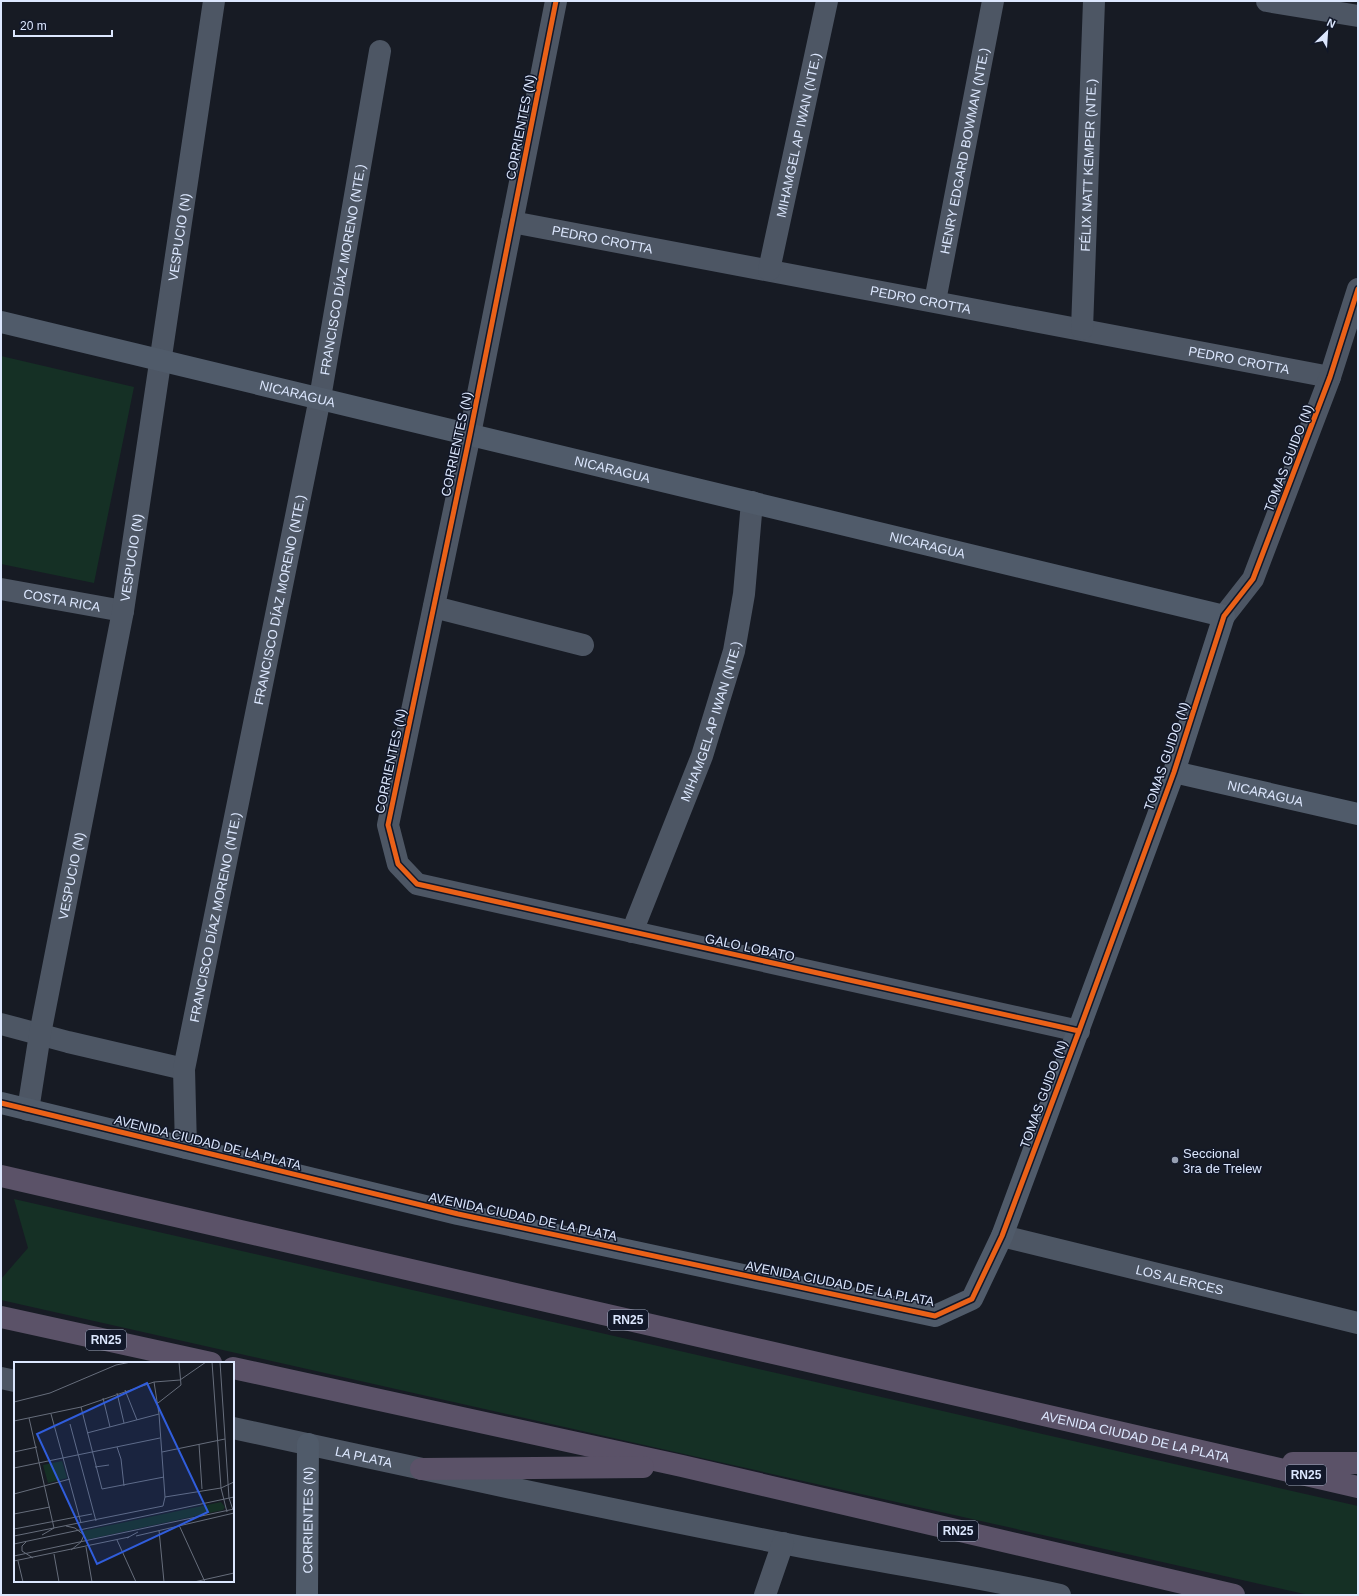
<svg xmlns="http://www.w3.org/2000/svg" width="1359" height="1596" font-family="Arial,sans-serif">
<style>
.green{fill:#153025}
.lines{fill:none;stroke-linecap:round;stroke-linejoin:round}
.street{stroke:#4d5664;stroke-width:22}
.secondary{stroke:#505b6a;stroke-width:22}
.highway{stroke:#5b5268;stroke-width:22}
.cycleway-casing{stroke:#121829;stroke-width:8}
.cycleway{stroke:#ea6118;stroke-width:5}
.poi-dot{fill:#97a0b2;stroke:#121829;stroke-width:1.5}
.labels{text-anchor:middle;stroke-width:3;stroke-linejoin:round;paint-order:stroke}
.shield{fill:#121829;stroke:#9fa9be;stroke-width:1}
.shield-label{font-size:12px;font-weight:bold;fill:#dce7fe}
.street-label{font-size:13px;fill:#dce7fe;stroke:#121829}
.poi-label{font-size:13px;fill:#dce7fe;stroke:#121829;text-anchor:start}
.inset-road{fill:none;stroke:#666d7b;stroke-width:1}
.view{fill:#305ddc;fill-opacity:0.15;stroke:#305ddc;stroke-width:2}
.inset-edge{fill:none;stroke:#dce7fe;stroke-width:2}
</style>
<rect width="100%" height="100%" fill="#171b24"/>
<path class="green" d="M1,356L134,387L94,583L1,564Z
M14,1199L1358,1506V1595H1309L1,1300V1279L28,1248Z"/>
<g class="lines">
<g class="street">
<path d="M556,1L470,434L388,825L398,864L417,884L1079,1031"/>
<path d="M1267,1L1358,16"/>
<path id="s1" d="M512,222L1330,377"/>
<path id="s2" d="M769,270L827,1"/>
<path id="s3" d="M935,301L993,1"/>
<path id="s4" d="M1082,329L1094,1"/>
<path id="s5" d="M1,589L123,611"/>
<path d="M434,607L583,645"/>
<path d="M1224,616L1253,579L1330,377L1358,289"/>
<path id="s6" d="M632,932L702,756L734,651L744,594L752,502"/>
<path d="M1,1024L68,1042L184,1069"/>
<path id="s7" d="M28,1110L40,1034L123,611L214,1"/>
<path id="s8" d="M186,1148L184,1069L320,398L380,51"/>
<path id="s9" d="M1002,1236L1358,1323"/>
<path d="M1,1378L15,1381"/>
<path id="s10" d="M233,1428C415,1468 598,1507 781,1543C873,1561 967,1574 1060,1595"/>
<path d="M765,1595L783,1543"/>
</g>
<g class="secondary">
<path id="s11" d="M1,322L1224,616L1174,772L1002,1236L972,1299L935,1316L458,1214L1,1103"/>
<path id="s12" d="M1174,772L1358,814"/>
<path id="s13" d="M307,1595L308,1444"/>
</g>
<g class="highway">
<path id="s14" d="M1,1176L1358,1487"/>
<path d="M1,1317L211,1363"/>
<path d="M233,1368L682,1466L1234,1595"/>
<path d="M1293,1463H1358"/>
<path d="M421,1469L643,1467"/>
</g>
<g class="cycleway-casing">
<path id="cycleway" d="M556,1L470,434L388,825L398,864L417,884L1079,1031
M1,1103L458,1214L935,1316L972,1299L1002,1236L1079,1031L1174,772L1224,616L1253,579L1330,377L1358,289"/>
</g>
<use href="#cycleway" class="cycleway"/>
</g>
<circle class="poi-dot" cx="1175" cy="1160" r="4"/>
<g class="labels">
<g class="shield">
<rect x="608" y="1310" width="40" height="20" rx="3"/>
<rect x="86" y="1330" width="40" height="20" rx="3"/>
<rect x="1286" y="1465" width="40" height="20" rx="3"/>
<rect x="938" y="1521" width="40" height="20" rx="3"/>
</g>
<g class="shield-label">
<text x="628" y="1324">RN25</text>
<text x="106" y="1344">RN25</text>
<text x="1306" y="1479">RN25</text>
<text x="958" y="1535">RN25</text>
</g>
<g class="street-label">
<text transform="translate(520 127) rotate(-79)" y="5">CORRIENTES (N)</text>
<text dy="5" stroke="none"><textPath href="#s2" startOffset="138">MIHAMGEL AP IWAN (NTE.)</textPath></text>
<text dy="5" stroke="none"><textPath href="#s3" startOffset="153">HENRY EDGARD BOWMAN (NTE.)</textPath></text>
<text dy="5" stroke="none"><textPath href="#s4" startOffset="164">FÉLIX NATT KEMPER (NTE.)</textPath></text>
<text dy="5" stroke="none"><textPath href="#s7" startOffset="886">VESPUCIO (N)</textPath></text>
<text dy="5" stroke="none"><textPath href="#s1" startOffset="92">PEDRO CROTTA</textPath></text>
<text dy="5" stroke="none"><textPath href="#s8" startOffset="894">FRANCISCO DÍAZ MORENO (NTE.)</textPath></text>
<text dy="5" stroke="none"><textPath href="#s1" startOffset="416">PEDRO CROTTA</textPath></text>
<text dy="5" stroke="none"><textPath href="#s1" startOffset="740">PEDRO CROTTA</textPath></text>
<text dy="5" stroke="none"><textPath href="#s11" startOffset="305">NICARAGUA</textPath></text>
<text transform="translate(456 444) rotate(-78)" y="5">CORRIENTES (N)</text>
<text transform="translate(1288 458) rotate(-69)" y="5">TOMAS GUIDO (N)</text>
<text dy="5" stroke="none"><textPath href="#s11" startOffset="629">NICARAGUA</textPath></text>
<text dy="5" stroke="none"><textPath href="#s11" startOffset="953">NICARAGUA</textPath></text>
<text dy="5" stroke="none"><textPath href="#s7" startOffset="562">VESPUCIO (N)</textPath></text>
<text dy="5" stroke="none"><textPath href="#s5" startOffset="62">COSTA RICA</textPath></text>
<text dy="5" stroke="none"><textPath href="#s8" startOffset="558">FRANCISCO DÍAZ MORENO (NTE.)</textPath></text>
<text dy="5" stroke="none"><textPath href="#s6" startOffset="225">MIHAMGEL AP IWAN (NTE.)</textPath></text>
<text transform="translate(1166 756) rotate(-71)" y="5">TOMAS GUIDO (N)</text>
<text transform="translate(390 761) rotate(-78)" y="5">CORRIENTES (N)</text>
<text dy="5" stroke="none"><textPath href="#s12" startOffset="94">NICARAGUA</textPath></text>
<text dy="5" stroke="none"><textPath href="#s7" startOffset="238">VESPUCIO (N)</textPath></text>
<text dy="5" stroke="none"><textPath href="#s8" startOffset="234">FRANCISCO DÍAZ MORENO (NTE.)</textPath></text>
<text transform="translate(750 947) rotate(12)" y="5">GALO LOBATO</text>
<text transform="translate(1043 1094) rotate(-70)" y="5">TOMAS GUIDO (N)</text>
<text transform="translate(208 1142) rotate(14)" y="5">AVENIDA CIUDAD DE LA PLATA</text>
<text transform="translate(523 1216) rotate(12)" y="5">AVENIDA CIUDAD DE LA PLATA</text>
<text dy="5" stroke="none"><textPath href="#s9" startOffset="183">LOS ALERCES</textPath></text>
<text transform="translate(840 1283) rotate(11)" y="5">AVENIDA CIUDAD DE LA PLATA</text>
<text dy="5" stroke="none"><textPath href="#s14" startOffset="1164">AVENIDA CIUDAD DE LA PLATA</textPath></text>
<text dy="5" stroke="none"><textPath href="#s10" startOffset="134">LA PLATA</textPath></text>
<text dy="5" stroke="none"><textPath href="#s13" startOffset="75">CORRIENTES (N)</textPath></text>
</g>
<g class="poi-label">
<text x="1183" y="1158">Seccional<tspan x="1183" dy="15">3ra de Trelew</tspan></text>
</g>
</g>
<g transform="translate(14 1362)">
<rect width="220" height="220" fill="#171b24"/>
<path d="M48,99L53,116L34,121L29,103ZM207,140L211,145L209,148L71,178L69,169Z" fill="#153025"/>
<path class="inset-road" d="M198,0L207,126L213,150M206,0L215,136L219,148M111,28L123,58M103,31L110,61M89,36L96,65M0,40L36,31L102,3L117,0M144,41L167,23L165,0M67,45L88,127L150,115M37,52L67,161M15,56L40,166M0,59L67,45L140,20L166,18L192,0M56,62L82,159M73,71L145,52M185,82L188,127M103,85L107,97L110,124M0,90L23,85M148,90L211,77M81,105L95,103M0,106L146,76M0,132L56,117M151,135L207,126L220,120M0,152L36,145M165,163L191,220M52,164L61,166L70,173L67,180L57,188M0,167L78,152M145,168L150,220M28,173L40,166M0,174L149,144L151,135L145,52L140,20M122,174L220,151M113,176L124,170M103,178L122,220M12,180L8,184V189L19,196M0,182L220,135M72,185L78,220M40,192L45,220M0,194L220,147M0,199L115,175M4,199L9,220M180,220L220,211"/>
<path class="view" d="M133,21L194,150L83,202L23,72Z"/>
<rect width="220" height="220" class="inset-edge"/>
</g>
<rect width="1359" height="1596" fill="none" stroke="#dce7fe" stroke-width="4"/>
<g transform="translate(1327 32) rotate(25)" stroke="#121829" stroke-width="3" paint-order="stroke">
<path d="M0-3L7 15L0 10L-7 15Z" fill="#dce7fe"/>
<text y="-6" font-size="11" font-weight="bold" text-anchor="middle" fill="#dce7fe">N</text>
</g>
<path d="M14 30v6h98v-6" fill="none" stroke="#dce7fe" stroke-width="2"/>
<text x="20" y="30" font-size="12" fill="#dce7fe" stroke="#121829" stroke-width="3" paint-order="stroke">20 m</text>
</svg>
